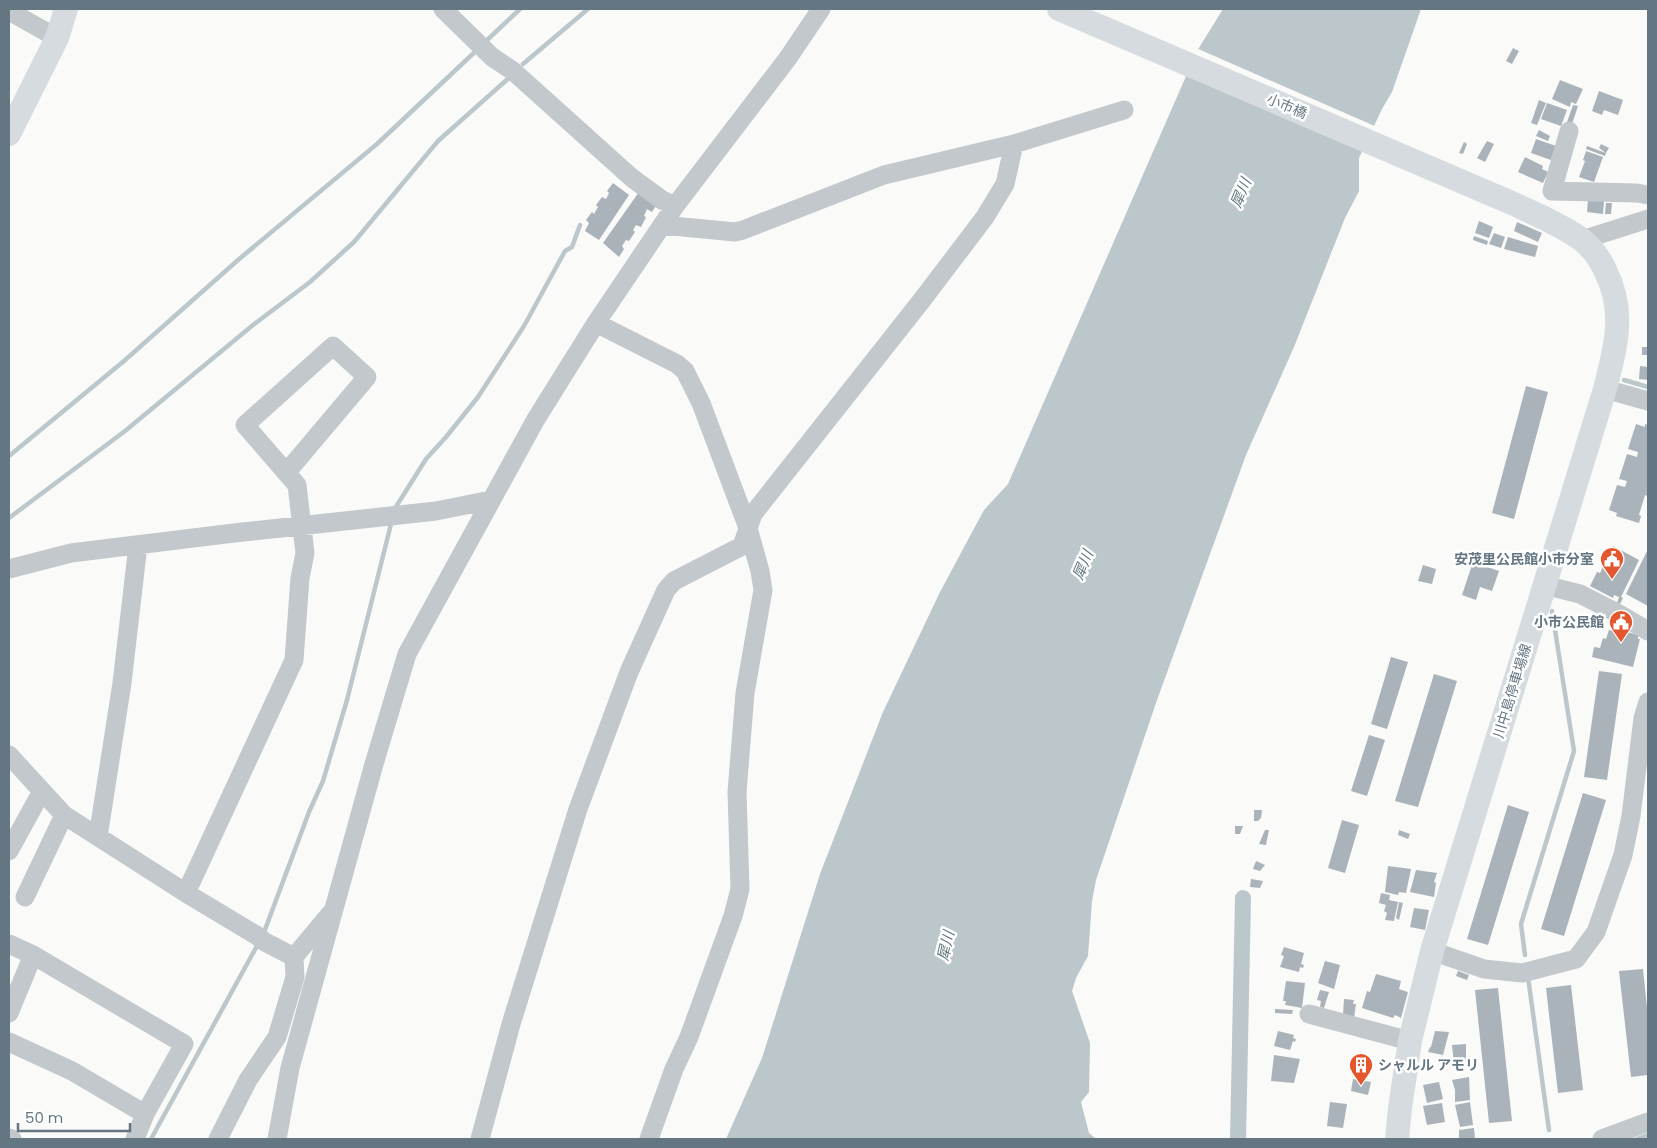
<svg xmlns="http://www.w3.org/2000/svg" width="1657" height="1148" font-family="Poppins,'Noto Sans JP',sans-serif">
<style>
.water{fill:#bbc7cb}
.pier{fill:#fafaf8}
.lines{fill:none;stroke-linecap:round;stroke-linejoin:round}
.stream{stroke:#bbc7cb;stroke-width:4.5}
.canal{stroke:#bbc7cb;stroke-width:16}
.building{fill:#aab3b9}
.minor{stroke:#c3c8cc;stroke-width:19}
.major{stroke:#d6dbdf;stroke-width:24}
.labels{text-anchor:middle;stroke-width:5;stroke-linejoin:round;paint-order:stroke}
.street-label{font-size:14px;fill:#657683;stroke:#fff}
.poi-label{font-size:14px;font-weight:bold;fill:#657683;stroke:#fff;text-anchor:end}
.water-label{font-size:15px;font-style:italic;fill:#60757c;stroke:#fff}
</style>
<rect width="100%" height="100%" fill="#fafaf8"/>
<path class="water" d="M1223,9H1421L1392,92L1382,109L1359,158V191L1345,218L1294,347L1246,455L1157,700L1096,880L1092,901L1088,956L1076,978L1072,991L1090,1043L1089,1092L1081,1102L1089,1133L1096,1139H726L762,1058L820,874L883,712L940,592L984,510L1008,484L1197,51Z"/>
<path class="pier" d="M1196,48L1377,127L1367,148L1186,70Z"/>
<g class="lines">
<path class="stream" d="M483,44L520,9
M523,64L588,9
M1624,380L1648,387
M9,456L124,361L238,260L377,144L478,49
M394,510L426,459L446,437L478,397L524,326L565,251L572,247L580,225
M9,518L125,431L253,325L310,282L354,242L438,141L510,77
M263,935L309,812L323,781L347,700L392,520
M1525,955L1521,924L1574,751L1552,611
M1528,977L1549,1130
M151,1139L258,944
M1637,1139L1648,1135"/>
<path class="canal" d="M1238,1139L1243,898"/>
</g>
<path class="building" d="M1513,48L1519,51L1512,64L1506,61Z
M1560,80L1583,89L1576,104L1571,102L1570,107L1552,99Z
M1599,91L1623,100L1618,115L1604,110L1602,115L1592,111Z
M1539,100L1546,103L1537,125L1531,123Z
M1547,103L1567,110L1561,126L1541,119Z
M1573,105L1578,106L1572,124L1567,122Z
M1539,130L1550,136L1548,141L1536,136Z
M1536,139L1556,146L1551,160L1531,153Z
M1487,141L1494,144L1485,162L1477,158Z
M1464,142L1467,144L1463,154L1459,153Z
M1601,144L1609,148L1606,153L1599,148Z
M1587,146L1606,153L1605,156L1586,149Z
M1586,151L1603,157L1594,182L1579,177L1585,161L1583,160Z
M1525,157L1543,166L1542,169L1548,172L1543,183L1518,172Z
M613,183L629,195L599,240L585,231L589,223L586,220L592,212L594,214L598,207L596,205L602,197L606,199L609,193L607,191Z
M639,192L657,204L652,212L647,209L644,216L646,217L641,227L636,225L633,230L635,232L629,241L626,240L622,246L624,249L619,257L603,243Z
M1588,199L1604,201L1603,214L1587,212Z
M1606,203H1612L1611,214H1605Z
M1479,221L1493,227L1489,238L1475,233Z
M1517,222L1542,233L1538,242L1514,231Z
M1494,233L1505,237L1501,248L1489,244Z
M1474,236L1488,241L1487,245L1473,240Z
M1508,237L1538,246L1535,257L1504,249Z
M1642,347H1648V355H1642Z
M1640,366L1648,367V380L1639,379Z
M1526,386L1548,392L1514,519L1492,513Z
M1636,424L1645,427V424L1648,425V492L1647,496L1645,495L1639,515L1641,516L1639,523L1616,516L1617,513L1609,510L1617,485L1625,487L1627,481L1619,479L1627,454L1637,457L1638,452L1628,449Z
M1613,546L1639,560L1621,597L1623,598L1620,604L1617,603L1619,597L1614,595L1613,598L1590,586L1597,572L1600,573Z
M1648,549V606L1626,594Z
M1473,562L1499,571L1492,591L1480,587L1476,600L1462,595Z
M1423,565L1436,569L1432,584L1418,581Z
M1616,625L1625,628L1624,631L1638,635V639H1640L1633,667L1592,657L1594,647L1600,648L1603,638L1606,639L1609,630L1614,631Z
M1391,657L1408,662L1387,729L1371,724Z
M1599,671L1622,674L1607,780L1584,777Z
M1434,674L1457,681L1418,807L1395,801Z
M1369,735L1385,740L1367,796L1351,791Z
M1583,793L1606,800L1564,936L1541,929Z
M1508,805L1529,812L1488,945L1467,939Z
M1254,810H1262L1261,818L1258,821H1254Z
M1342,820L1359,825L1345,873L1328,868Z
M1235,826H1243L1240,834H1235Z
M1265,830H1269L1266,845L1259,844Z
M1399,830L1410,834L1408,839L1398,835Z
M1256,861L1265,865L1260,871L1253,869Z
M1388,866L1411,869L1406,893L1399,892L1398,895L1385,892Z
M1416,870L1437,873L1434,882L1436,883L1434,897L1410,892Z
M1251,879L1263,881L1260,888L1250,887Z
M1381,893L1390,895L1389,900L1398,902L1394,921L1385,920L1387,913L1384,911L1386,905L1379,903Z
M1399,902L1403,903L1399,920L1396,918Z
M1414,908L1429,910L1425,930L1410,927Z
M1284,947L1304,953L1301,964L1304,965L1303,968L1300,967L1299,972L1280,967L1284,956L1281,955Z
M1325,961L1340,965L1334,989L1318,983Z
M1643,969L1648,1017V1075L1631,1077L1619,971Z
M1458,971L1469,975L1467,980L1456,976Z
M1376,974L1401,981L1399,989L1408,992L1401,1018L1395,1015L1393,1018L1362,1008L1367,991L1370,992Z
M1286,981L1305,983L1302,1008L1285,1005L1286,1001H1283Z
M1571,985L1583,1090L1558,1093L1546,988Z
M1498,988L1512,1121L1489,1123L1475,990Z
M1320,990L1329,992L1324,1008L1320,1007L1321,1001L1317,1000Z
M1344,999L1354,1000L1353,1004H1356L1354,1018L1343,1015Z
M1275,1009L1293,1010L1292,1014L1275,1013Z
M1278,1031L1294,1035L1293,1038L1296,1039L1295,1042L1293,1041L1290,1050L1274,1046Z
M1435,1031L1449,1032L1443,1055L1428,1052L1430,1047H1431Z
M1466,1044V1062L1454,1064L1452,1045Z
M1274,1055L1300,1059L1294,1083L1271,1081Z
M1469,1077L1470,1100L1455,1102V1090L1452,1080Z
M1353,1079L1371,1082L1368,1095L1351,1091Z
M1439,1082L1443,1099L1427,1103L1423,1085Z
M1330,1102L1347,1104L1343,1128L1327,1126Z
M1470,1102L1473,1125L1460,1127L1455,1105Z
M1442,1103L1445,1122L1427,1125L1423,1106Z
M1474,1128L1475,1139H1459V1130Z"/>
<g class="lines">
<path class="minor" d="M443,9L492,57L513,71L632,178L662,200L675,206
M9,11L57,38
M1569,131L1552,191L1637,193L1648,195
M662,225L735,232L743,230L884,175L1014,144L1124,110
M1582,240L1648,219
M596,323L677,364L685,371L701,403L748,528L760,571L763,590L745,693L737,792L740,889L733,916L689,1037L674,1069L649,1139
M1605,389L1648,401
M9,569L71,553L234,533L436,511L491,500
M1544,585L1580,594L1619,614L1648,631
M9,755L64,815L186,893
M98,837L122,683L138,545
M9,851L42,791
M25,897L64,815
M9,944L33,955L184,1044L145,1114L135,1139
M1432,951L1484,969L1522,973L1576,959L1596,932L1623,855L1631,816L1643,718L1648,702
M294,957L330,914
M9,1013L33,955
M1309,1014L1410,1041
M9,1042L72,1071L145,1114
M9,1138L12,1139
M218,1139L248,1080L277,1037L295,977L294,957L265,942L256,935L186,893L294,660L300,578L305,553L297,485L245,425L333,346L367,377L286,473
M277,1139L290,1068L374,764L407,654L536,419L596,323L675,206L788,58L821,9
M480,1139L511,1024L578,809L629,672L666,590L674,581L742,546L753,514L922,300L985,217L1005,184L1014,144
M1602,1139L1648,1122"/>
<path class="major" d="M1059,9L1514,204C1535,214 1564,226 1582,240C1592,248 1600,259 1605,270C1626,311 1616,346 1605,389L1432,951L1410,1041L1400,1108L1397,1139
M9,134L57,38L66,9"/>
</g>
<defs>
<g id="civic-pin" transform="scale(1.25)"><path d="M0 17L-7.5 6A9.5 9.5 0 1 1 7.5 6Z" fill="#e4572e" stroke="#fff"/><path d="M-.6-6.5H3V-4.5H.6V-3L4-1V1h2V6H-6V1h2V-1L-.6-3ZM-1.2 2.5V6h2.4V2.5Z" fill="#fff"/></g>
<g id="building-pin" transform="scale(1.25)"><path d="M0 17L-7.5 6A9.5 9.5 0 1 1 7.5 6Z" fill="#e4572e" stroke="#fff"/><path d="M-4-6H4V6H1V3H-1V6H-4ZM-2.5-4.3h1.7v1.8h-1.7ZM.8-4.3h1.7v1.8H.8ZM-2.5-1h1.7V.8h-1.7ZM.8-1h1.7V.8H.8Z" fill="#fff"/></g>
</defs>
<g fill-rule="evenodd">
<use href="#civic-pin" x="1612" y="559"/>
<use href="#civic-pin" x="1621" y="622"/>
<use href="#building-pin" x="1361" y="1065"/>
</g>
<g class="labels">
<g class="street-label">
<text transform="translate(1287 106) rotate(23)" y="5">小市橋</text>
<text transform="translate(1512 691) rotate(-73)" y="5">川中島停車場線</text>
</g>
<g class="poi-label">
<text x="1594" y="564">安茂里公民館小市分室</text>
<text x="1604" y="627">小市公民館</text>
<text x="1378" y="1070" text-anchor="start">シャルル アモリ</text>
</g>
<g class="water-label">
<text transform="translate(1241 193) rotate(-67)" y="5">犀川</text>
<text transform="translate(1083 565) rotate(-67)" y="5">犀川</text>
<text transform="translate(946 946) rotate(-77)" y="5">犀川</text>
</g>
</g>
<rect width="1657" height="1148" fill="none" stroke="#657683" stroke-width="20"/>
<path d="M18 1123v8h112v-8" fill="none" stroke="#657683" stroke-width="2.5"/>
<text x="25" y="1123" font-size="15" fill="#657683" stroke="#ffffff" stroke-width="4" paint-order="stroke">50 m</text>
</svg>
